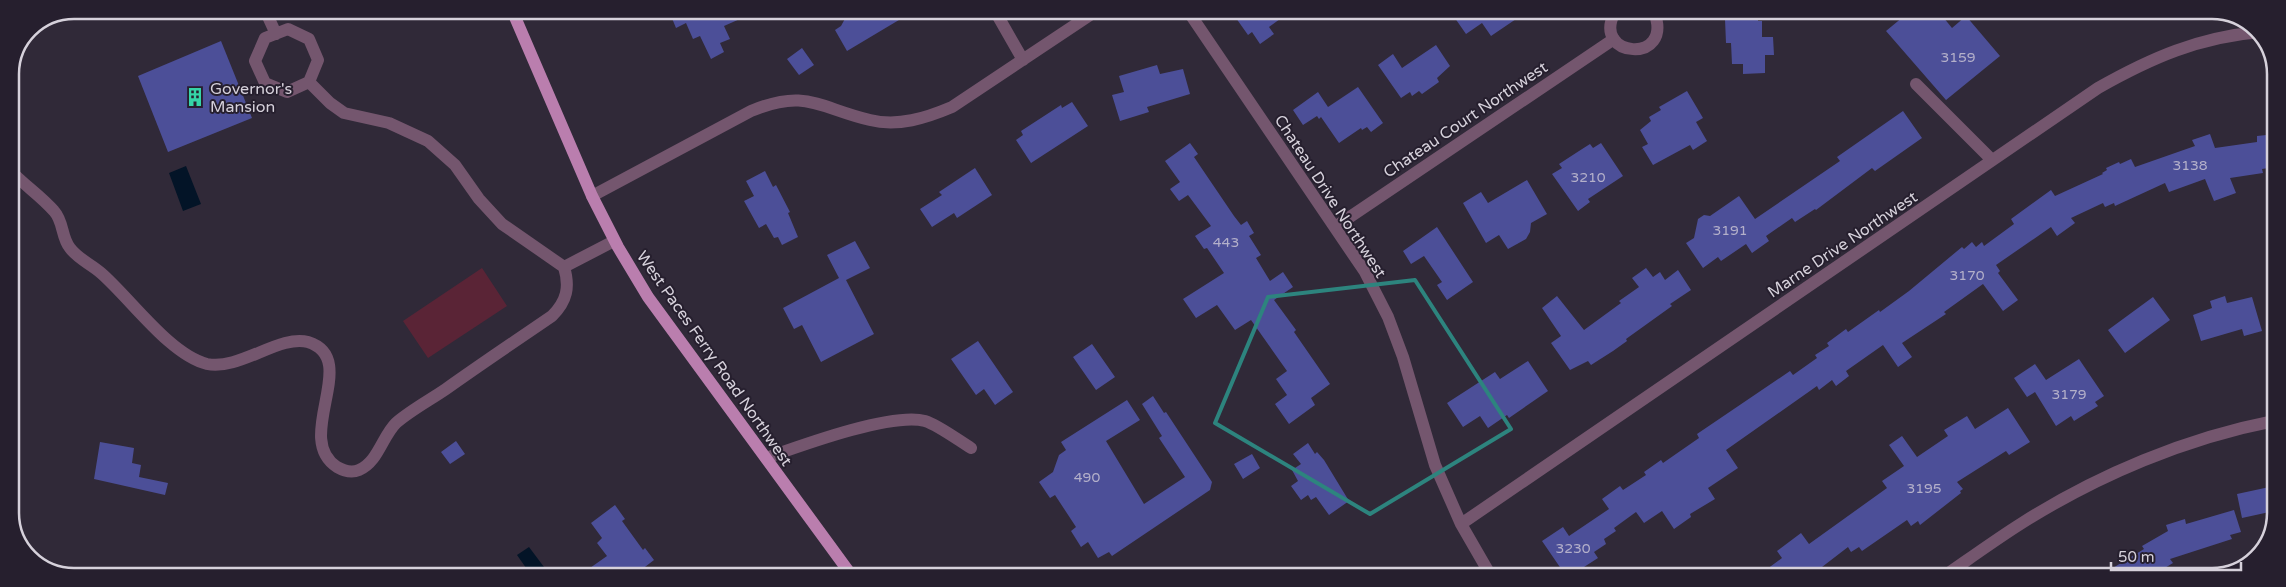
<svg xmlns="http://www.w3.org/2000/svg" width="2286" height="587" font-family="'Varela Round',sans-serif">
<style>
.green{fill:#5a2436}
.water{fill:#031427}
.building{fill:#4c4f98}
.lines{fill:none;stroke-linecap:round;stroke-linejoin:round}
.minor{stroke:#74566e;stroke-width:12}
.major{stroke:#ba7eae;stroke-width:12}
.marked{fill:none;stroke:#2d847e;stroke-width:4;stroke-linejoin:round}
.labels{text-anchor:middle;stroke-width:4;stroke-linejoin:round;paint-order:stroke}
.number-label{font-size:14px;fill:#b4b0ca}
.poi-label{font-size:16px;fill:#d6d1db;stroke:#261f2e;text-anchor:start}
.street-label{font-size:16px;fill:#d6d1db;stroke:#261f2e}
.rim{fill:none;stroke:#d6d1db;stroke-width:2.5}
</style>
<rect width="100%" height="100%" fill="#302938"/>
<path class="green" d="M482,268L507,306L428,358L403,321Z"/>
<path class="water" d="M186,166L201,204L183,211L169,173Z
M529,547L550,575H531L517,555Z"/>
<path class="building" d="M669,11H758L724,26L730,39L720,43L724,52L711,59L700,36L693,39L686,23L676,28Z
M856,11H914L847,51L835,30L841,26L847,15Z
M1231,11H1291L1269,27L1274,34L1260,44L1252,32L1248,35Z
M1450,11H1528L1491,36L1482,23L1466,34Z
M1729,12H1758V21H1762V37H1773L1774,55H1765V73L1743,74V64H1732L1731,43H1726L1725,19H1729Z
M1909,12H1939L1952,28L1966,16L2000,56L1946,100L1886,31Z
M221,41L252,118L168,152L138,76Z
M1436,45L1450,66L1437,78L1439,82L1422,94L1419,91L1412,96L1410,92L1401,98L1378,65L1393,54L1402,68Z
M802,48L814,65L799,75L787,59Z
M1157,65L1160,74L1183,69L1190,94L1147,107L1149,112L1120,121L1112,95L1124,92L1119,76Z
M1358,87L1383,123L1371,132L1367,127L1362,130L1361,128L1339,143L1321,117L1319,119L1317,116L1303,125L1293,110L1318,92L1328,107Z
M1687,91L1703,118L1696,122L1707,141L1693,150L1690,145L1653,165L1642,147L1648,144L1640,130L1651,121L1649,117L1661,110L1659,107Z
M1072,102L1088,126L1031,163L1016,140L1023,135L1021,131L1061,105L1062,108Z
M1903,111L1922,138L1875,171L1872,168L1816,210L1815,209L1795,222L1792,218L1766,236L1769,241L1752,253L1746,244L1721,261L1718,257L1703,268L1686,243L1694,238L1698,219L1704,215L1710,216L1739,196L1755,219L1840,161L1837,157Z
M2210,134L2215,148L2257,142V136L2276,134L2275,167L2262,169L2263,173L2230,178L2236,193L2214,201L2205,179L2169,192L2165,183L2115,206L2114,203L2105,207L2103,203L2071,218L2075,223L2057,236L2051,227L1996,265L2000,271L1998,273L2018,300L2003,311L1983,284L1944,312L1946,314L1902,343L1912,357L1898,367L1883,345L1846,371L1849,376L1836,386L1832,380L1819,390L1817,386L1726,450L1738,468L1708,488L1715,499L1690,514L1691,517L1674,529L1662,511L1644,523L1636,512L1614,528L1616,531L1604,539L1606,544L1594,552L1598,558L1570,576H1566L1542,541L1563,527L1569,536L1609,509L1602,499L1620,486L1623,490L1646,475L1644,472L1661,460L1663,463L1699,438L1697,434L1790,371L1793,375L1817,358L1815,355L1829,346L1827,343L1846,329L1848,332L1879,310L1880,312L1909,291L1962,247L1964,249L1972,242L1976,247L1982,242L1984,246L2014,224L2011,219L2051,190L2055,196L2103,174L2102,173L2107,170L2106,168L2119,162L2120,164L2131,159L2135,167L2195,146L2192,140Z
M1190,143L1198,154L1194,157L1234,216L1241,225L1247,221L1254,233L1249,236L1261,255L1256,258L1270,281L1283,272L1293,287L1274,300L1296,330L1294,332L1330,384L1311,398L1315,405L1289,424L1275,404L1287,395L1276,379L1287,371L1251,320L1235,330L1217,305L1196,318L1183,299L1224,273L1207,248L1204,249L1195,236L1211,226L1188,195L1179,201L1170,189L1180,182L1165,161Z
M1601,143L1623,176L1588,199L1590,202L1578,211L1552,174L1562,168L1559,164L1579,151L1590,144L1593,148Z
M975,168L992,195L957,218L954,213L932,227L920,209L942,195L939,192Z
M765,171L773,187L776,185L790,212L788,213L798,237L782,245L778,237L774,238L766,224L759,228L744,201L754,196L746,181Z
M1527,180L1547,214L1531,223L1530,232L1526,239L1508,249L1499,235L1486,243L1463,203L1481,192L1488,203Z
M1437,227L1473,282L1447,300L1437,285L1442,282L1424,256L1411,264L1403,251Z
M855,241L870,268L846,280L874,334L821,362L802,325L794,329L783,308L839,278L827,255Z
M1646,268L1653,277L1660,272L1665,280L1678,270L1691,290L1670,304L1672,306L1626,339L1627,341L1613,351L1591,365L1588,361L1570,370L1551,343L1561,336L1542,308L1557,296L1584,330L1621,303L1619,301L1639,287L1632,278Z
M2225,296L2227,303L2252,297L2262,331L2244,336L2242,329L2201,341L2193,315L2212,308L2210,301Z
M2153,297L2170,320L2125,353L2108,330Z
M978,341L1013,392L995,405L984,389L976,395L951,359Z
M1092,344L1115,377L1096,390L1073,357Z
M2079,359L2104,396L2095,402L2098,406L2074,421L2071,416L2056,426L2035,392L2027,397L2014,378L2035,364L2046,380Z
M1528,361L1548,391L1509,418L1507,415L1488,428L1480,416L1463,427L1447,403L1495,372L1500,379Z
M1153,396L1164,413L1166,412L1212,482L1210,490L1112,556L1109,552L1098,558L1088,542L1081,547L1071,531L1076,527L1055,495L1050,498L1039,482L1053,472L1059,455L1066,450L1061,442L1127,400L1140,420L1106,441L1144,504L1185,477L1159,438L1162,436L1142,404Z
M2008,408L2030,442L2009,455L2006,451L1957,482L1963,489L1960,491L1961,493L1920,525L1918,521L1911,526L1907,520L1862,551L1859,547L1851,552L1848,547L1809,577H1756L1782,558L1777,551L1801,533L1809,544L1887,488L1882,481L1904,466L1889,445L1902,436L1917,457L1948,436L1944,430L1967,416L1975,429Z
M456,441L465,454L450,464L441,452Z
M100,442L134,448L132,463L141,465L139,477L168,483L165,495L94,479Z
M1308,443L1315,454L1317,452L1324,460L1349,501L1329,515L1316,497L1311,500L1308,495L1301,500L1291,486L1298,481L1292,470L1301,464L1293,454Z
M1252,454L1260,468L1243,479L1234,464Z
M2274,486V511L2242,518L2237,494Z
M615,505L625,519L622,521L643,550L645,548L654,560L641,570L645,575H580L607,556L597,543L602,538L591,523Z
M2234,510L2241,532L2230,535L2232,539L2170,559L2173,563L2150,577H2098L2144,549L2142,546L2168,531L2166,525L2185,519L2186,524Z"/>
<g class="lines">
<path class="minor" d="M265,10L276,34
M995,11L1023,60
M1188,11L1365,272L1388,317L1403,357L1435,465L1461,524L1491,576
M1615,12C1590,58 1675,65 1654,12
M288,29L309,39L318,60L309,82L287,92L265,83L255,61L265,38Z
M309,82L330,103L344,113L389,123L428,141L455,165L479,199L502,224L564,267L614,241
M1916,84L1992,160
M10,170C24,185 41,196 54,211C64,222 61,237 70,248C78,259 91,264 101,273C130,298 170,355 207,364C239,371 280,334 308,342C362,359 292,438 337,467C344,471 352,473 359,470C378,462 382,437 396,423C411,410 430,400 446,389C481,364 517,340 552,316C567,301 570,287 564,267
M592,196L751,111C806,88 819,108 870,120C898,127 926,118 952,107L1096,11
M1335,227L1614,39
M766,458C800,446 892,412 925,421C938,425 958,440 971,448
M1461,524L2098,88C2151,58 2199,37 2260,32
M1943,577C1969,559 1995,540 2022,523C2098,475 2186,438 2274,421"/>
<path class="major" d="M512,10L592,196L618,247L648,297L852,576"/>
</g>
<path class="marked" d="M1415,280L1511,429L1370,514L1215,423L1268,297Z"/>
<defs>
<g id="building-bare" transform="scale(1.5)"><path d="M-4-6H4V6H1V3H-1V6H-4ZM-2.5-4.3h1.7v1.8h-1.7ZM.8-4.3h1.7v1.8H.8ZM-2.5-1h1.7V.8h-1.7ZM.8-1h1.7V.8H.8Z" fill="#35d4a7" stroke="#261f2e" stroke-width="2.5" paint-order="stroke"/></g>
</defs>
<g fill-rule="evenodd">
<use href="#building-bare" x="195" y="97"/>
</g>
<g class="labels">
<g class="number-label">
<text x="1958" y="62">3159</text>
<text x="2190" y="170">3138</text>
<text x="1588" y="182">3210</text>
<text x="1730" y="235">3191</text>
<text x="1226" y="247">443</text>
<text x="1967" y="280">3170</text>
<text x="2069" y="399">3179</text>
<text x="1087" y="482">490</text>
<text x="1924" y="493">3195</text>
<text x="1573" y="553">3230</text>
</g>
<g class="poi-label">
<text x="210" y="94">Governor's<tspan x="210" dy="18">Mansion</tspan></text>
</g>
<g class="street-label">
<text transform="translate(1465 119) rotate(-34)" y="6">Chateau Court Northwest</text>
<text transform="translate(1331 196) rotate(57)" y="6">Chateau Drive Northwest</text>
<text transform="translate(1842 244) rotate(-34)" y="6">Marne Drive Northwest</text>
<text transform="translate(715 358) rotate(55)" y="6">West Paces Ferry Road Northwest</text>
</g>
</g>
<path d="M0 0H2286V587H0ZM74 19H2212A55 55 0 0 1 2267 74V513A55 55 0 0 1 2212 568H74A55 55 0 0 1 19 513V74A55 55 0 0 1 74 19Z" fill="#261f2e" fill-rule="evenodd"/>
<path class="rim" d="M74 19H2212A55 55 0 0 1 2267 74V513A55 55 0 0 1 2212 568H74A55 55 0 0 1 19 513V74A55 55 0 0 1 74 19Z"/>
<path d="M2111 562v8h130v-8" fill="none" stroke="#d6d1db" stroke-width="2.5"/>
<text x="2118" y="562" font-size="15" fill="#d6d1db" stroke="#261f2e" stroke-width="4" paint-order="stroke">50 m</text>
</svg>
